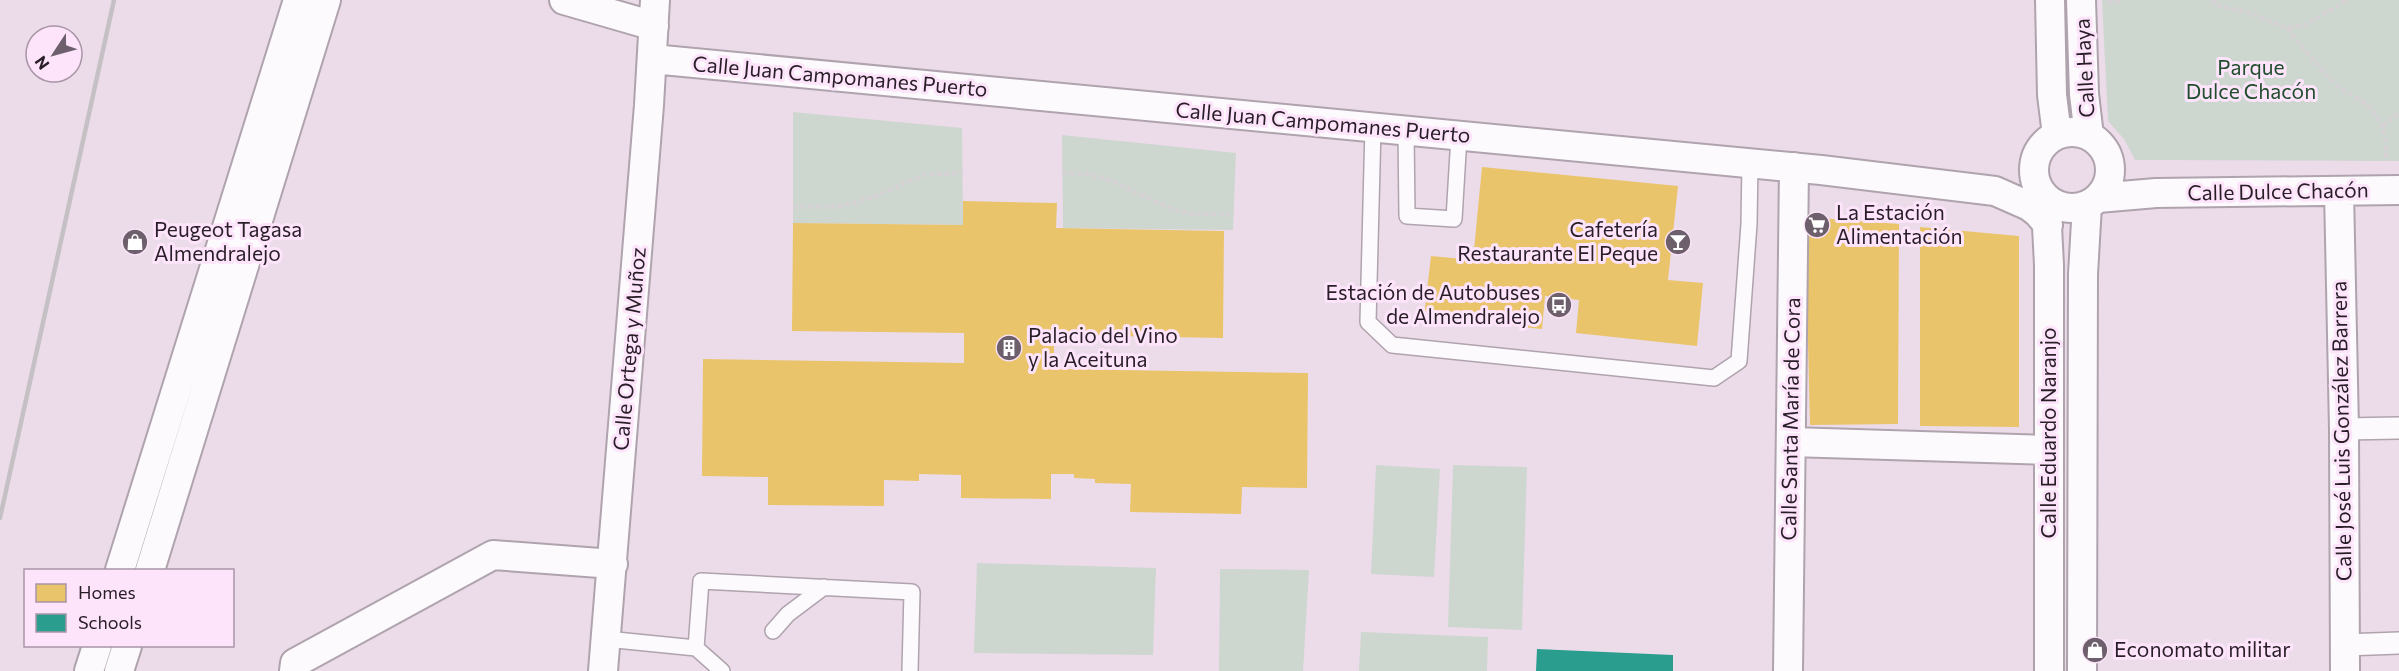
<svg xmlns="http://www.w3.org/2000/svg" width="2399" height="671" font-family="Commissioner,sans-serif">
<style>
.green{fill:#ced6d0}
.homes{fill:#e9c46a}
.schools{fill:#2a9d8f}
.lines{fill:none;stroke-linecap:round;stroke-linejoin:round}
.service-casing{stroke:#afa3ae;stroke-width:18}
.pedestrian-casing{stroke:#afa3ae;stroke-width:24}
.minor-casing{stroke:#afa3ae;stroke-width:32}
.path{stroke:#d7d2d6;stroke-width:4;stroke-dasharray:4.5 3;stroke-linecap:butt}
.service{stroke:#fcfafc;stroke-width:15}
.pedestrian{stroke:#fcfafc;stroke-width:21}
.minor{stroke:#fcfafc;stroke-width:28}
.rail{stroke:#c4c0c4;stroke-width:4.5}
.labels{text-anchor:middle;stroke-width:6;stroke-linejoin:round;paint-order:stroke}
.street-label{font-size:21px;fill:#291e28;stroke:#fde4fa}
.park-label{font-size:21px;fill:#204d2c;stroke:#fde4fa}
.poi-label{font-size:21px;fill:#291e28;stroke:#fde4fa;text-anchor:start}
</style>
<rect width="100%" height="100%" fill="#ecdcea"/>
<path class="green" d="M2102,0H2399V161L2135,160L2124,139L2108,121Z
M793,112L962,128L963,225L793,223Z
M1062,135L1236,153L1233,230L1063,228Z
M1376,465L1440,469L1434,577L1371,574Z
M1453,465L1527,467L1522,630L1448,627Z
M977,563L1156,568L1153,655L974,653Z
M1220,569L1309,570L1303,671H1219Z
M1361,632L1488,637L1487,671H1359Z"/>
<path class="homes" d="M1482,167L1678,186L1668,280L1703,283L1697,346L1576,333L1579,300L1545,296L1542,329L1424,317L1431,256L1473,260Z
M963,201L1057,203L1056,228L1224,231L1223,338L1054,335V369L1308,373L1307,488L1242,487L1241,514L1130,512L1131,484L1095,483V479L1074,478V474H1051V499L961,498V475L919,474V481L884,480V506L768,505V477L702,476L703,359L964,363V333L792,331L793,223L963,225Z
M1805,217L1899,224L1898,424L1810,425Z
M1920,227L2019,236V427L1920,426Z"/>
<path class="schools" d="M1537,649L1673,655V671H1536Z"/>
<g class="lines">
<g class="service-casing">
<path id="service" d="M1373,127L1368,322L1392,345L1714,378L1739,361L1749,224L1750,163
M1406,131L1407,216L1454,219L1459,136
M773,631L788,614L824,587
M606,639L696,648L722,671
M696,648L701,581L912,592L910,671"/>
</g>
<g class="pedestrian-casing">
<path id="pedestrian" d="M2344,429L2399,428
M2345,645L2399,643"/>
</g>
<g class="minor-casing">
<path id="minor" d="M564,0L654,26
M2050,0L2052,95L2057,135
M2081,0L2084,94L2089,136
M652,59L1821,170L1995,191L2029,206L2038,213L2048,225
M2034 170a38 38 0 1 1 76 0a38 38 0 1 1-76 0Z
M2339,191L2344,429L2345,671
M2098,198L2156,193L2399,190
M2046,207L2049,265V671
M1791,442L2049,450
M120,570L298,0
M150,570L326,0
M89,671L97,646
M119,671L127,646
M294,671L295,663L493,555L613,564
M603,671L649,105L655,0
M1788,671L1794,167
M2082,671L2083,274L2087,205"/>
</g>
<path class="path" d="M2212,0L2216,5L2247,12L2287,28L2307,24L2347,0
M2108,3L2122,0
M2287,28C2304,49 2320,70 2340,88C2346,93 2354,95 2360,100C2383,116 2386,134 2386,161
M2383,126L2399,113
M1062,173L1088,174L1105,178L1170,208L1189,214L1233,215
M793,207H838L871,198L924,175L963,173"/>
<use href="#service" class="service"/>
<use href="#pedestrian" class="pedestrian"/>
<use href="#minor" class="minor"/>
<path class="rail" d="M0,518L114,0"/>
</g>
<defs>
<g id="supermarket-disc" transform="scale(1.35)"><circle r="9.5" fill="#6d606c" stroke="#fde4fa"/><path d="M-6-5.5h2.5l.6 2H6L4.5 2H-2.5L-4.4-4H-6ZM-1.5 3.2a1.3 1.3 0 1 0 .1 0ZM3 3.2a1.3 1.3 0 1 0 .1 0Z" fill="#fff"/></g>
<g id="shop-disc" transform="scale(1.35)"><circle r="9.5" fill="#6d606c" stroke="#fde4fa"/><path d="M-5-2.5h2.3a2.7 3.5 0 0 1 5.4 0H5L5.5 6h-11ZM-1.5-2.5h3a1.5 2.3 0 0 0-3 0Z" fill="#fff"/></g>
<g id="bar-disc" transform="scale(1.35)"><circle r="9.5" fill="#6d606c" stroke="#fde4fa"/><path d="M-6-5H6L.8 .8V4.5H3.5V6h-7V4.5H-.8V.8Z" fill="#fff"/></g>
<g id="bus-disc" transform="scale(1.35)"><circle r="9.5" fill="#6d606c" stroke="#fde4fa"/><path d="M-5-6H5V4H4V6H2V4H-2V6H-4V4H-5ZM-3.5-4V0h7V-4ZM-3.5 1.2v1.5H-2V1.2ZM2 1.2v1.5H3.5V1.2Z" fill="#fff"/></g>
<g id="building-disc" transform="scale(1.35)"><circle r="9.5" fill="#6d606c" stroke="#fde4fa"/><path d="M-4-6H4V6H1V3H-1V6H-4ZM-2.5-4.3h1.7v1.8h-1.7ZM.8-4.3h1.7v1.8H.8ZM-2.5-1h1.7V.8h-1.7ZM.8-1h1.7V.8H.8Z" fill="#fff"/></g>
</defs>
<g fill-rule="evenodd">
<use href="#supermarket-disc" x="1817" y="225"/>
<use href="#shop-disc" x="135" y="242"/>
<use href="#bar-disc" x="1678" y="242"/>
<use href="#bus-disc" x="1559" y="305"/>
<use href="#building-disc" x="1009" y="348"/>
<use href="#shop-disc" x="2095" y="650"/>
</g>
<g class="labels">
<g class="street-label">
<text transform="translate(2085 68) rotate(-93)" y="7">Calle Haya</text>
<text transform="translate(840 77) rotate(5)" y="7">Calle Juan Campomanes Puerto</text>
<text transform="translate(1323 123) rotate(5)" y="7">Calle Juan Campomanes Puerto</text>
<text transform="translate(2278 192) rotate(-1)" y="7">Calle Dulce Chacón</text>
<text transform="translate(630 349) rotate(-85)" y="7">Calle Ortega y Muñoz</text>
<text transform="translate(1791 419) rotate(-89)" y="7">Calle Santa María de Cora</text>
<text transform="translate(2342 431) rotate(-91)" y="7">Calle José Luis González Barrera</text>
<text transform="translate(2049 433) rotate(-90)" y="7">Calle Eduardo Naranjo</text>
</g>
<g class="park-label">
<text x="2251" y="75">Parque<tspan x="2251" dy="24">Dulce Chacón</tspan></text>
</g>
<g class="poi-label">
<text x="1836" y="220">La Estación<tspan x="1836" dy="24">Alimentación</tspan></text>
<text x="154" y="237">Peugeot Tagasa<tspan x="154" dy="24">Almendralejo</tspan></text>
<text x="1658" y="237" text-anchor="end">Cafetería<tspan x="1658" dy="24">Restaurante El Peque</tspan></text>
<text x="1540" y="300" text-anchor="end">Estación de Autobuses<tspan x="1540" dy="24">de Almendralejo</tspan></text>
<text x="1028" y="343">Palacio del Vino<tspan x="1028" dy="24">y la Aceituna</tspan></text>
<text x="2114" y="657">Economato militar</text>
</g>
</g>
<rect x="24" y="569" width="210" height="78" fill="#fde4fa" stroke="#a895a6" stroke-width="1.5"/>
<rect x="36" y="584" width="30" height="18" fill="#e9c46a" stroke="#a895a6" stroke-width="1.5"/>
<text x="78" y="599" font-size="18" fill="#291e28">Homes</text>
<rect x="36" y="614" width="30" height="18" fill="#2a9d8f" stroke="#a895a6" stroke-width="1.5"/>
<text x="78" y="629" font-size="18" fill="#291e28">Schools</text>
<g transform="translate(54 54) rotate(234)"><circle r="28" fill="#fde4fa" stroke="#a895a6" stroke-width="1.5"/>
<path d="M0-4.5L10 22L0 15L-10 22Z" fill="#6d606c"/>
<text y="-9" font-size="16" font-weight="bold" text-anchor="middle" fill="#291e28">N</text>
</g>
</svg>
